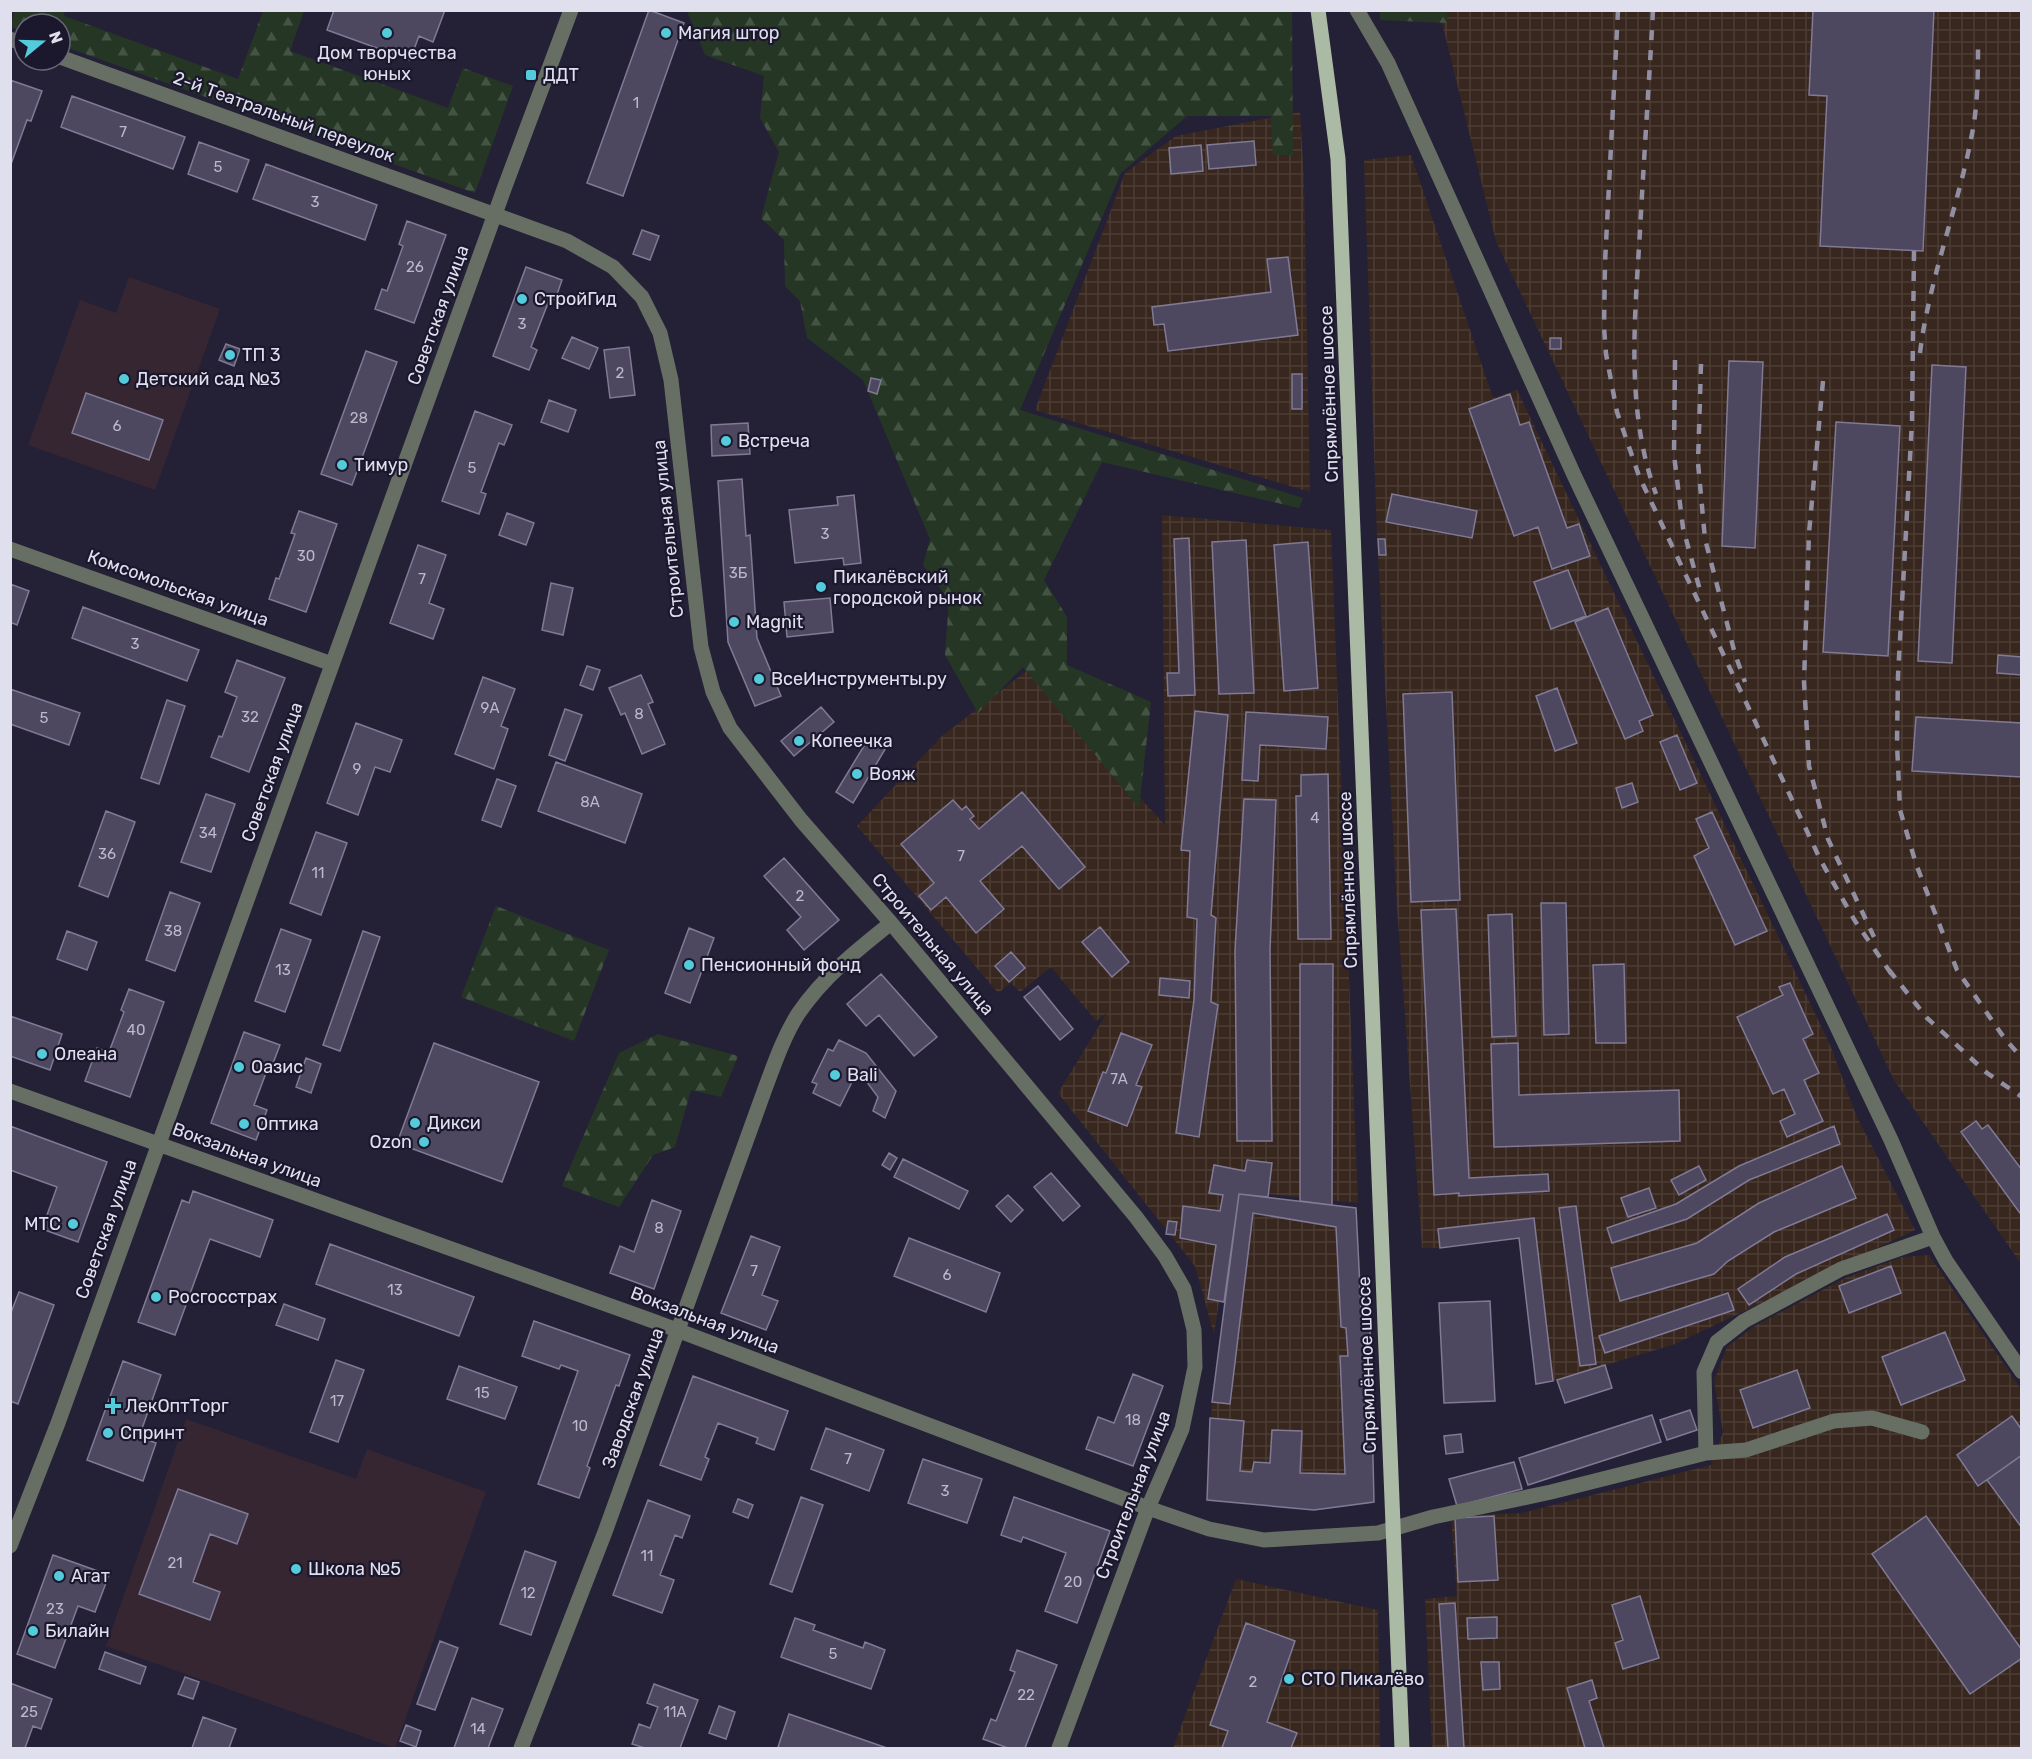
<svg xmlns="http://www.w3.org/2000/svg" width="2032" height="1759" font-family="Rubik,sans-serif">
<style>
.industrial{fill:url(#industrial-grid)}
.education{fill:#352632}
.forest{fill:url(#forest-firs)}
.building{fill:#4d4760;stroke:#807a95;stroke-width:1.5}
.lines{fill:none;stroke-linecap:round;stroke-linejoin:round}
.minor{stroke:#676f64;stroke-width:15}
.major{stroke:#abbaa4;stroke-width:15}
.rail{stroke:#918fa1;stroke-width:4.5;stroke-dasharray:10 10;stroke-linecap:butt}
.poi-dot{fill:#53cbda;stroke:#1b172c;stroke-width:2}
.labels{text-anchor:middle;stroke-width:4.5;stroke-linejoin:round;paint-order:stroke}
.number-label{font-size:15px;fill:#bbb9ca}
.poi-label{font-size:18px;fill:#e0dfee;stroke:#1b172c;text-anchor:start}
.street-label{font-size:18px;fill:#e0dfee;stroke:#1b172c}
</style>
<defs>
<pattern id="industrial-grid" width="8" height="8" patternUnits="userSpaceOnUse" patternTransform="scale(1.5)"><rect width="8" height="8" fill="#38271e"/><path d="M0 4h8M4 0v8" fill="none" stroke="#4b3c34"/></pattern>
<pattern id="forest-firs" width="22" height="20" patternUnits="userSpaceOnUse" patternTransform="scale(1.5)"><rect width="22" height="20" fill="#253724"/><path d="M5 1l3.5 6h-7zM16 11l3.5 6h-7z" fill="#445444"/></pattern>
</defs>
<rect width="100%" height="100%" fill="#242137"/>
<path class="industrial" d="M1439,11H2021V1264L1894,1080L1496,241Z
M1300,112L1304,181L1310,492L1035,410L1125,173L1176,136Z
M1411,155L1493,398L1517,390L1831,1047L1856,1115L1915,1230L1675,1344L1553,1381L1536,1384L1519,1239L1440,1248H1422L1397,907L1377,535L1364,160Z
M1162,515L1331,530L1358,1203L1236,1191L1214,1334L1195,1266L1058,1093L1107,1013L1096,1021L1051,967L1020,992L1011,983L998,993L857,826L942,736L1029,669L1100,754L1165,825Z
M1239,1194L1356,1208L1362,1327L1370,1328L1374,1502L1314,1510L1207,1500L1212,1402Z
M1929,1255L2021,1389V1748H1432L1425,1599L1457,1596L1451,1516L1522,1513L1711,1465L1723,1432L1714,1381L1727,1347L1753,1327L1845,1278L1902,1257Z
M1236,1579L1378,1610L1380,1748H1173Z"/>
<path class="education" d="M129,277L220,309L155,490L28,445L80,300L116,313Z
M186,1419L356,1479L367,1449L486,1492L395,1748L106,1646Z"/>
<path class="forest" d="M14,11H65L64,16L238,79L263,11H304L290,51L448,108L463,68L513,86L475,193L60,45V24H24V32L11,27Z
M687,11H1292L1293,155H1273L1271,116H1187L1121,173L1020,410L1303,498L1299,508L1102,462L1044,580L1067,617V665L1151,702L1139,808L1023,667L978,713L945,655L949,600L923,565L930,539L863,380L807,338L800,301L785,286L784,240L761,218L779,152L760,118L764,76L705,55Z
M1380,11H1447V23L1380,20Z
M496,906L609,950L574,1041L461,997Z
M658,1034L738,1056L721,1097L691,1090L675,1147L653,1155L619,1207L562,1186L619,1053Z"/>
<path class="building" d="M334,10H445L433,42L419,36L410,60L327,30Z
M649,10L684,23L623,196L587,183Z
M1813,10H1934L1923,251L1820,246L1827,96L1809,95Z
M10,80L42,91L31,121L27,120L10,167Z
M72,96L185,137L173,169L61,127Z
M1254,141L1256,165L1209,169L1207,145Z
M199,142L249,160L237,192L188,174Z
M1201,145L1203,171L1171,174L1169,148Z
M266,164L377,205L365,240L253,199Z
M407,221L446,235L414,323L375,309L382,289L387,291L403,246L399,244Z
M642,230L659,236L650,260L633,254Z
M1288,257L1298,335L1168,351L1164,324L1154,325L1152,307L1271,292L1267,259Z
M526,267L562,280L555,300L550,298L531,347L537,350L529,370L493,356Z
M572,337L598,348L589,369L562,358Z
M1550,338H1561V349H1550Z
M226,344L240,349L234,366L219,360Z
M629,347L635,395L610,398L604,350Z
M366,351L397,362L352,485L321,474Z
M1729,361L1763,362L1755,548L1722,546Z
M1932,365L1966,367L1952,663L1918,661Z
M1292,374H1302V409H1292Z
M871,378L881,380L877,394L868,391Z
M86,393L163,420L149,460L72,433Z
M1510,394L1520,425L1529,422L1567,528L1579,524L1590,556L1552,569L1538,527L1514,536L1469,409Z
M549,400L576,410L568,432L541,422Z
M475,411L512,425L504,445L499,443L481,492L486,494L479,514L442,501Z
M1836,422L1900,426L1888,656L1823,652Z
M748,423L750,454L712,456L711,425Z
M742,479L746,536L750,535L757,638L781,696L755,706L728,642L718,481Z
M1392,494L1477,511L1472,538L1386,522Z
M854,495L861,563L844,565L843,558L795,563L789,510L838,505L837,497Z
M299,511L337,524L306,612L269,599L276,578L279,579L295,534L291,533Z
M507,513L534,523L526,545L499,535Z
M1189,538L1195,695L1168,696L1167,673H1179L1174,539Z
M1378,539H1385L1386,555H1379Z
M1246,540L1254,693L1219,694L1212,542Z
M1308,542L1318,688L1284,691L1274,545Z
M418,545L446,555L429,603L444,609L433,639L390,623Z
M1568,570L1586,616L1551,629L1534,582Z
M551,583L573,588L563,635L542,630Z
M10,584L29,591L17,625L10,622Z
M830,598L833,632L787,637L784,602Z
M83,607L199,650L187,681L72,638Z
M1608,608L1653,715L1639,721L1643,731L1625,739L1575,622Z
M1998,655L2022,657V675L1997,673Z
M237,660L285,678L249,772L211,757L219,736L222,737L237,697L225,692Z
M587,666L600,670L593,690L580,685Z
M641,675L653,702L648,704L665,744L642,754L625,713L621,715L609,688Z
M483,677L515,689L501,726L508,729L494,769L455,754Z
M1557,688L1577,743L1555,751L1536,696Z
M10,689L80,713L69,745L10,724Z
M1452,692L1460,900L1411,902L1403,694Z
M167,700L185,706L159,784L141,778Z
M821,707L834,722L794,756L781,741Z
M565,709L582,715L565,761L549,755Z
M1195,711L1228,715L1211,915L1216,918L1211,1002L1218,1005L1199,1137L1176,1133L1194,1000L1197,919L1187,917L1190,851L1181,850Z
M1246,712L1328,717L1326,749L1260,745L1258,781L1242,780Z
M1916,717L2022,723V777L1912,771Z
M356,723L402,740L390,772L375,767L358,815L327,803Z
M1677,735L1697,783L1680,790L1660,742Z
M870,736L887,746L853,803L836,792Z
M556,762L642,794L625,843L538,811Z
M1328,774L1331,939H1298L1296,796H1301V775Z
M497,779L516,786L501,827L482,820Z
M1632,783L1638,802L1622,808L1616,788Z
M1022,792L1085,867L1059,889L1022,846L980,881L1004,909L976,933L946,897L931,910L919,896L934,883L901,844L953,800L962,810L966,806L974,816L970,819L979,829Z
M206,794L235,804L211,872L181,862Z
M1244,799L1276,800L1270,950L1272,1141H1237L1235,950Z
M106,811L135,822L108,897L79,886Z
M1712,812L1767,931L1735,945L1694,856L1709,848L1696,819Z
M316,832L347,843L321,915L290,903Z
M784,858L839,920L804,950L787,930L801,917L764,876Z
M170,892L200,903L175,971L146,960Z
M1541,903H1566L1569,1034L1544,1035Z
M1456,909L1469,1178L1548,1174L1549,1191L1459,1196V1193L1434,1195L1421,910Z
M1512,914L1516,1036L1492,1037L1488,915Z
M1100,927L1129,962L1112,977L1082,942Z
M689,928L714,938L690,1003L665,993Z
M281,929L311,940L285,1012L255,1001Z
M67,931L97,942L87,970L57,959Z
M363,931L380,937L340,1051L323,1045Z
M1011,952L1025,968L1009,982L995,966Z
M1300,964H1333L1332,1205L1300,1201Z
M1624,964L1626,1043H1596L1593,965Z
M881,974L937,1037L914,1056L879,1015L866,1026L847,1004Z
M1160,978L1190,981L1189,998L1159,995Z
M1790,983L1813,1034L1803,1039L1819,1073L1804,1080L1823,1121L1787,1137L1780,1121L1795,1114L1784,1089L1773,1094L1737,1017L1783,995L1779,987Z
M1038,986L1073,1029L1060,1040L1024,997Z
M129,989L164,1002L130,1097L85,1081L97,1048L109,1052L124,1012L121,1010Z
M10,1016L62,1034L50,1070L10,1056Z
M244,1032L280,1045L272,1066L269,1065L254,1105L267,1110L256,1140L211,1123Z
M1121,1033L1152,1045L1136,1085L1142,1087L1127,1126L1088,1111L1103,1072L1106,1073Z
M839,1040L866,1053L896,1091L885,1118L873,1111L878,1097L858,1070L840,1106L813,1093L817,1084L812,1082L828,1049L833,1051Z
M434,1043L539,1082L502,1182L397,1143Z
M1518,1043L1519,1095L1679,1090L1680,1141L1494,1147L1491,1044Z
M306,1058L321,1064L311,1093L296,1087Z
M1976,1121L1982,1129L1988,1125L2022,1170V1216L1961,1132Z
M10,1126L107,1162L78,1242L42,1229L57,1187L10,1170Z
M1834,1126L1840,1144L1749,1180L1687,1219L1612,1243L1607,1228L1676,1204L1739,1166Z
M889,1153L897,1158L890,1170L882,1165Z
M903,1159L968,1191L959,1209L894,1177Z
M1247,1160L1272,1163L1268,1197L1239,1194L1224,1302L1208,1299L1216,1245L1180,1238L1183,1206L1220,1211L1223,1195L1209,1193L1214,1165L1245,1171Z
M1699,1166L1706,1180L1679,1195L1671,1180Z
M1842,1166L1856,1198L1774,1232L1728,1261L1714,1274L1620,1301L1611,1268L1697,1243L1759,1203Z
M1051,1173L1080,1206L1063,1221L1034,1187Z
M1649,1188L1656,1208L1628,1217L1621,1198Z
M193,1191L273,1220L260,1257L210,1239L175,1335L138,1322L182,1200L189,1203Z
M1239,1194L1356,1208L1362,1327L1370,1328L1374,1502L1314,1510L1207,1500L1210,1418L1244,1421L1240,1471L1252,1472L1254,1462L1270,1463L1272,1430L1302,1431L1300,1473L1345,1474L1340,1356H1348L1346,1328L1341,1327L1336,1227L1253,1213L1230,1404L1212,1402Z
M1008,1195L1023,1210L1011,1222L996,1206Z
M652,1200L681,1211L654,1289L610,1273L620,1246L634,1252Z
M1576,1206L1596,1364L1580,1366L1559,1208Z
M1887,1214L1894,1230L1796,1274L1749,1305L1738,1289L1785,1257Z
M1534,1218L1553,1381L1536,1384L1519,1238L1440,1248L1438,1229Z
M1168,1221L1177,1222L1175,1235L1166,1234Z
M751,1236L780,1247L762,1295L778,1301L766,1330L721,1313Z
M909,1238L1000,1273L986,1312L894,1276Z
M330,1244L474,1297L459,1336L316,1284Z
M1891,1266L1901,1293L1849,1313L1839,1286Z
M19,1292L54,1305L18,1404L10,1401V1315Z
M1728,1293L1734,1310L1605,1353L1599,1336Z
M1490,1301L1495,1401L1444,1403L1439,1303Z
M284,1304L325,1319L318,1340L276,1325Z
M534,1321L630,1355L619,1386L616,1385L587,1466L590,1468L579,1498L538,1484L578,1371L561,1365L559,1369L522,1356Z
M1945,1332L1965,1380L1901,1405L1882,1357Z
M336,1360L364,1370L338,1442L310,1432Z
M123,1361L161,1375L139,1437L156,1443L143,1481L87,1460Z
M1605,1365L1612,1388L1565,1403L1557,1380Z
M459,1366L517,1387L505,1419L447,1399Z
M1797,1370L1810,1408L1753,1428L1740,1390Z
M1133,1374L1163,1386L1133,1466L1086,1449L1098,1417L1114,1423Z
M693,1376L788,1411L774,1450L756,1443L758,1438L718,1423L705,1457L709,1459L701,1480L660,1465Z
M1690,1410L1697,1430L1667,1440L1660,1420Z
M1652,1415L1661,1442L1528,1485L1519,1458Z
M2012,1416L2022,1430V1455L1978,1486L1957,1455Z
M826,1428L884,1450L869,1491L811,1469Z
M1461,1434L1463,1452L1446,1454L1444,1436Z
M2022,1455V1528L1987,1480Z
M923,1459L982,1479L967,1523L908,1503Z
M1514,1462L1522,1489L1457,1506L1449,1479Z
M178,1489L248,1514L237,1544L210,1534L193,1582L220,1592L210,1620L139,1594Z
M801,1497L823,1505L792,1592L770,1584Z
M1014,1497L1110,1531L1077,1623L1045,1611L1066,1553L1023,1537L1021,1542L1001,1535Z
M738,1499L753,1505L748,1518L733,1512Z
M648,1500L690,1516L682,1538L675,1535L660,1575L674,1580L662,1613L613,1595Z
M1494,1516L1498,1580L1458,1582L1455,1518Z
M1926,1516L2022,1650V1658L1970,1694L1872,1554Z
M525,1551L556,1562L531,1635L500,1624Z
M53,1555L109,1575L95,1612L78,1606L55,1668L17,1654Z
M1640,1596L1659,1658L1623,1669L1615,1643L1623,1640L1612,1605Z
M1455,1603L1464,1748H1448L1439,1604Z
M1497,1617V1638L1468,1639L1467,1618Z
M795,1618L815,1625L813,1630L863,1648L865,1642L885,1650L871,1689L781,1657Z
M1246,1623L1295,1641L1267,1722L1297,1733L1291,1748H1222L1228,1731L1210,1725Z
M440,1641L458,1648L435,1710L417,1704Z
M1017,1650L1057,1665L1025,1748H1008L983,1739L991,1719L996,1721L1015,1672L1010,1670Z
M105,1652L146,1667L140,1684L99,1669Z
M1481,1662H1499L1500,1689L1483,1690Z
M185,1677L199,1682L193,1699L178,1694Z
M1592,1680L1597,1698L1589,1701L1604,1748H1585L1567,1688Z
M10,1683L52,1699L41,1729L33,1726L25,1748H10Z
M654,1684L698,1700L680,1748H645L632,1744L639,1724L650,1728L658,1707L647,1703Z
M472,1698L503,1709L488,1748H454Z
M719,1706L735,1712L726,1739L709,1733Z
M789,1714L887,1748H781L778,1747Z
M203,1717L236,1729L229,1748H192Z
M406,1725L421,1731L416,1747L400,1741Z"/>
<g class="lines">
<path class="minor" d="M1357,10L1388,63L1574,475L1891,1140L1933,1237L1946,1261L2022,1372
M10,39L24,44
M60,57L567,241L613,267L642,297L660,333L671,380L701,647L713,692L730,728L801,820L891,923L1136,1217L1165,1256L1184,1289L1194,1330L1195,1367L1182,1429L1148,1508L1059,1748
M10,549L332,664
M10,1091L653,1321L1148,1508L1209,1529L1264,1540L1378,1533L1433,1517L1551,1492L1706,1453L1746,1450L1834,1421L1872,1418L1922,1432
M1706,1453L1704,1372L1717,1342L1744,1321L1841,1269L1933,1237
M10,1546L58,1423L504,189L571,10
M521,1748L605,1532L766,1086C775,1062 784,1036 798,1014C823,977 857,950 891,923"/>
<path class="major" d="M1318,10L1338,159L1402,1748"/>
<path class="rail" d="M1618,10L1605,263L1604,327L1606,354L1617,412L1639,476L1821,861L1855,921L1892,975
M1653,10C1649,84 1644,157 1640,230C1635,318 1625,409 1656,494
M1914,251L1912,422L1898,676L1897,743L1900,810L1916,864L1957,970L2005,1039L2022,1058
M1920,353C1929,279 1958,208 1972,134C1978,104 1978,73 1978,43
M1675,360L1674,455L1683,528L1701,594
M1701,364L1698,463L1705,539L1735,654L1745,682
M1823,381L1809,533L1804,682L1809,766L1828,839L1874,937
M1889,970L1927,1018L1987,1073L2022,1097"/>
</g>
<g class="poi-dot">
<circle cx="387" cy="33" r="6"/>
<circle cx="666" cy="33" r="6"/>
<rect x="525" y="69" width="12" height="12" rx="3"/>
<circle cx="522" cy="299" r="6"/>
<circle cx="230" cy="355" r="6"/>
<circle cx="124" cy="379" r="6"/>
<circle cx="726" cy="441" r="6"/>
<circle cx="342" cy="465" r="6"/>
<circle cx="821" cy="587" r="6"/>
<circle cx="734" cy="622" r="6"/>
<circle cx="759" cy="679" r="6"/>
<circle cx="799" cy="741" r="6"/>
<circle cx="857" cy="774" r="6"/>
<circle cx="689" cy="965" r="6"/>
<circle cx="42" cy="1054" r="6"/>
<circle cx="239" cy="1067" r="6"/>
<circle cx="835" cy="1075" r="6"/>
<circle cx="415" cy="1123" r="6"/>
<circle cx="244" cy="1124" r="6"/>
<circle cx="424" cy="1142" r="6"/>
<circle cx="73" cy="1224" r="6"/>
<circle cx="156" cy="1297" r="6"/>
<path d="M110 1397h6v6h6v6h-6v6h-6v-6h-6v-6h6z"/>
<circle cx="108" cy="1433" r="6"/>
<circle cx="296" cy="1569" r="6"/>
<circle cx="59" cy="1576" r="6"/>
<circle cx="33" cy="1631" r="6"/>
<circle cx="1289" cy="1679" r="6"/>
</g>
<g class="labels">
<g class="number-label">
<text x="636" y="108">1</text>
<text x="123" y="137">7</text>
<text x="218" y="172">5</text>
<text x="315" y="207">3</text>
<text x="415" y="272">26</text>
<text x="522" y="329">3</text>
<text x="620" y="378">2</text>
<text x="359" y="423">28</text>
<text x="117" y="431">6</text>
<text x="472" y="473">5</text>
<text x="825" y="539">3</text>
<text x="306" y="561">30</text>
<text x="738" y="578">3Б</text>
<text x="422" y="584">7</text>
<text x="135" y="649">3</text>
<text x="490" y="713">9А</text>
<text x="639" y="719">8</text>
<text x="250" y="722">32</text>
<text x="44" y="723">5</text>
<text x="357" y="774">9</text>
<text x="590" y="807">8А</text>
<text x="1315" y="823">4</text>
<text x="208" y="838">34</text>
<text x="107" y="859">36</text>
<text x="961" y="861">7</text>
<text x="318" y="878">11</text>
<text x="800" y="901">2</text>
<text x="173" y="936">38</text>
<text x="283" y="975">13</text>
<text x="136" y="1035">40</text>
<text x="1119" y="1084">7А</text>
<text x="659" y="1233">8</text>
<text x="754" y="1276">7</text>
<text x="947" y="1280">6</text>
<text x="395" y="1295">13</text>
<text x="482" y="1398">15</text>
<text x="337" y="1406">17</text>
<text x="1133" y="1425">18</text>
<text x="580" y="1431">10</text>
<text x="848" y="1464">7</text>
<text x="945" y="1496">3</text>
<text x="647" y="1561">11</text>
<text x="175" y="1568">21</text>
<text x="1073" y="1587">20</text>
<text x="528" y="1598">12</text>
<text x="55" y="1614">23</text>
<text x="833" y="1659">5</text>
<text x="1253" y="1687">2</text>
<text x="1026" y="1700">22</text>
<text x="29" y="1717">25</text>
<text x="675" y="1717">11А</text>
<text x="478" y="1734">14</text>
</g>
<g class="poi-label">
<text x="678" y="39">Магия штор</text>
<text x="387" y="59" text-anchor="middle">Дом творчества<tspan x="387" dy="21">юных</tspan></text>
<text x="543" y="81">ДДТ</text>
<text x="534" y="305">СтройГид</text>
<text x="242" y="361">ТП 3</text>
<text x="136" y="385">Детский сад №3</text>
<text x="738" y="447">Встреча</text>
<text x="354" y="471">Тимур</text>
<text x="833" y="583">Пикалёвский<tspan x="833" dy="21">городской рынок</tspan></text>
<text x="746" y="628">Magnit</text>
<text x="771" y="685">ВсеИнструменты.ру</text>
<text x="811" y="747">Копеечка</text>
<text x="869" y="780">Вояж</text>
<text x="701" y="971">Пенсионный фонд</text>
<text x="54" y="1060">Олеана</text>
<text x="251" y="1073">Оазис</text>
<text x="847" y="1081">Bali</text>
<text x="427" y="1129">Дикси</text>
<text x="256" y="1130">Оптика</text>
<text x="412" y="1148" text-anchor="end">Ozon</text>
<text x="61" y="1230" text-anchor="end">МТС</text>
<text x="168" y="1303">Росгосстрах</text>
<text x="125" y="1412">ЛекОптТорг</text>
<text x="120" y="1439">Спринт</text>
<text x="308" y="1575">Школа №5</text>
<text x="71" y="1582">Агат</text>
<text x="45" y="1637">Билайн</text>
<text x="1301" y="1685">СТО Пикалёво</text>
</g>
<g class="street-label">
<text transform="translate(284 117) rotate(20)" y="6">2-й Театральный переулок</text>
<text transform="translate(438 315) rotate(-70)" y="6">Советская улица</text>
<text transform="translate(1329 394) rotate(-92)" y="6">Спрямлённое шоссе</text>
<text transform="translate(668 529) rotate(-96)" y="6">Строительная улица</text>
<text transform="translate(178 588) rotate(20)" y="6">Комсомольская улица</text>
<text transform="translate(272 772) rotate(-70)" y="6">Советская улица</text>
<text transform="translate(1348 880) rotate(-92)" y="6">Спрямлённое шоссе</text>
<text transform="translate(933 944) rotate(50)" y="6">Строительная улица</text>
<text transform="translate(247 1155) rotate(20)" y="6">Вокзальная улица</text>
<text transform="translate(106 1229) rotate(-70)" y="6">Советская улица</text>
<text transform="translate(705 1320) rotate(21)" y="6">Вокзальная улица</text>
<text transform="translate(1367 1365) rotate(-92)" y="6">Спрямлённое шоссе</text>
<text transform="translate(633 1398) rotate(-70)" y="6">Заводская улица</text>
<text transform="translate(1133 1495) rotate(-69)" y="6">Строительная улица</text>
</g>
</g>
<rect width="2032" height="1759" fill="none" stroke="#e0dfee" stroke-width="24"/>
<g transform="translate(42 42) rotate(71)"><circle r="28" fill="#1b172c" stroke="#6a677a" stroke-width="1.5"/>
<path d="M0-4.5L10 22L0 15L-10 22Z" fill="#53cbda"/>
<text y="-9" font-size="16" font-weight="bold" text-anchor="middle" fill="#e0dfee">N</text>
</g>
</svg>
